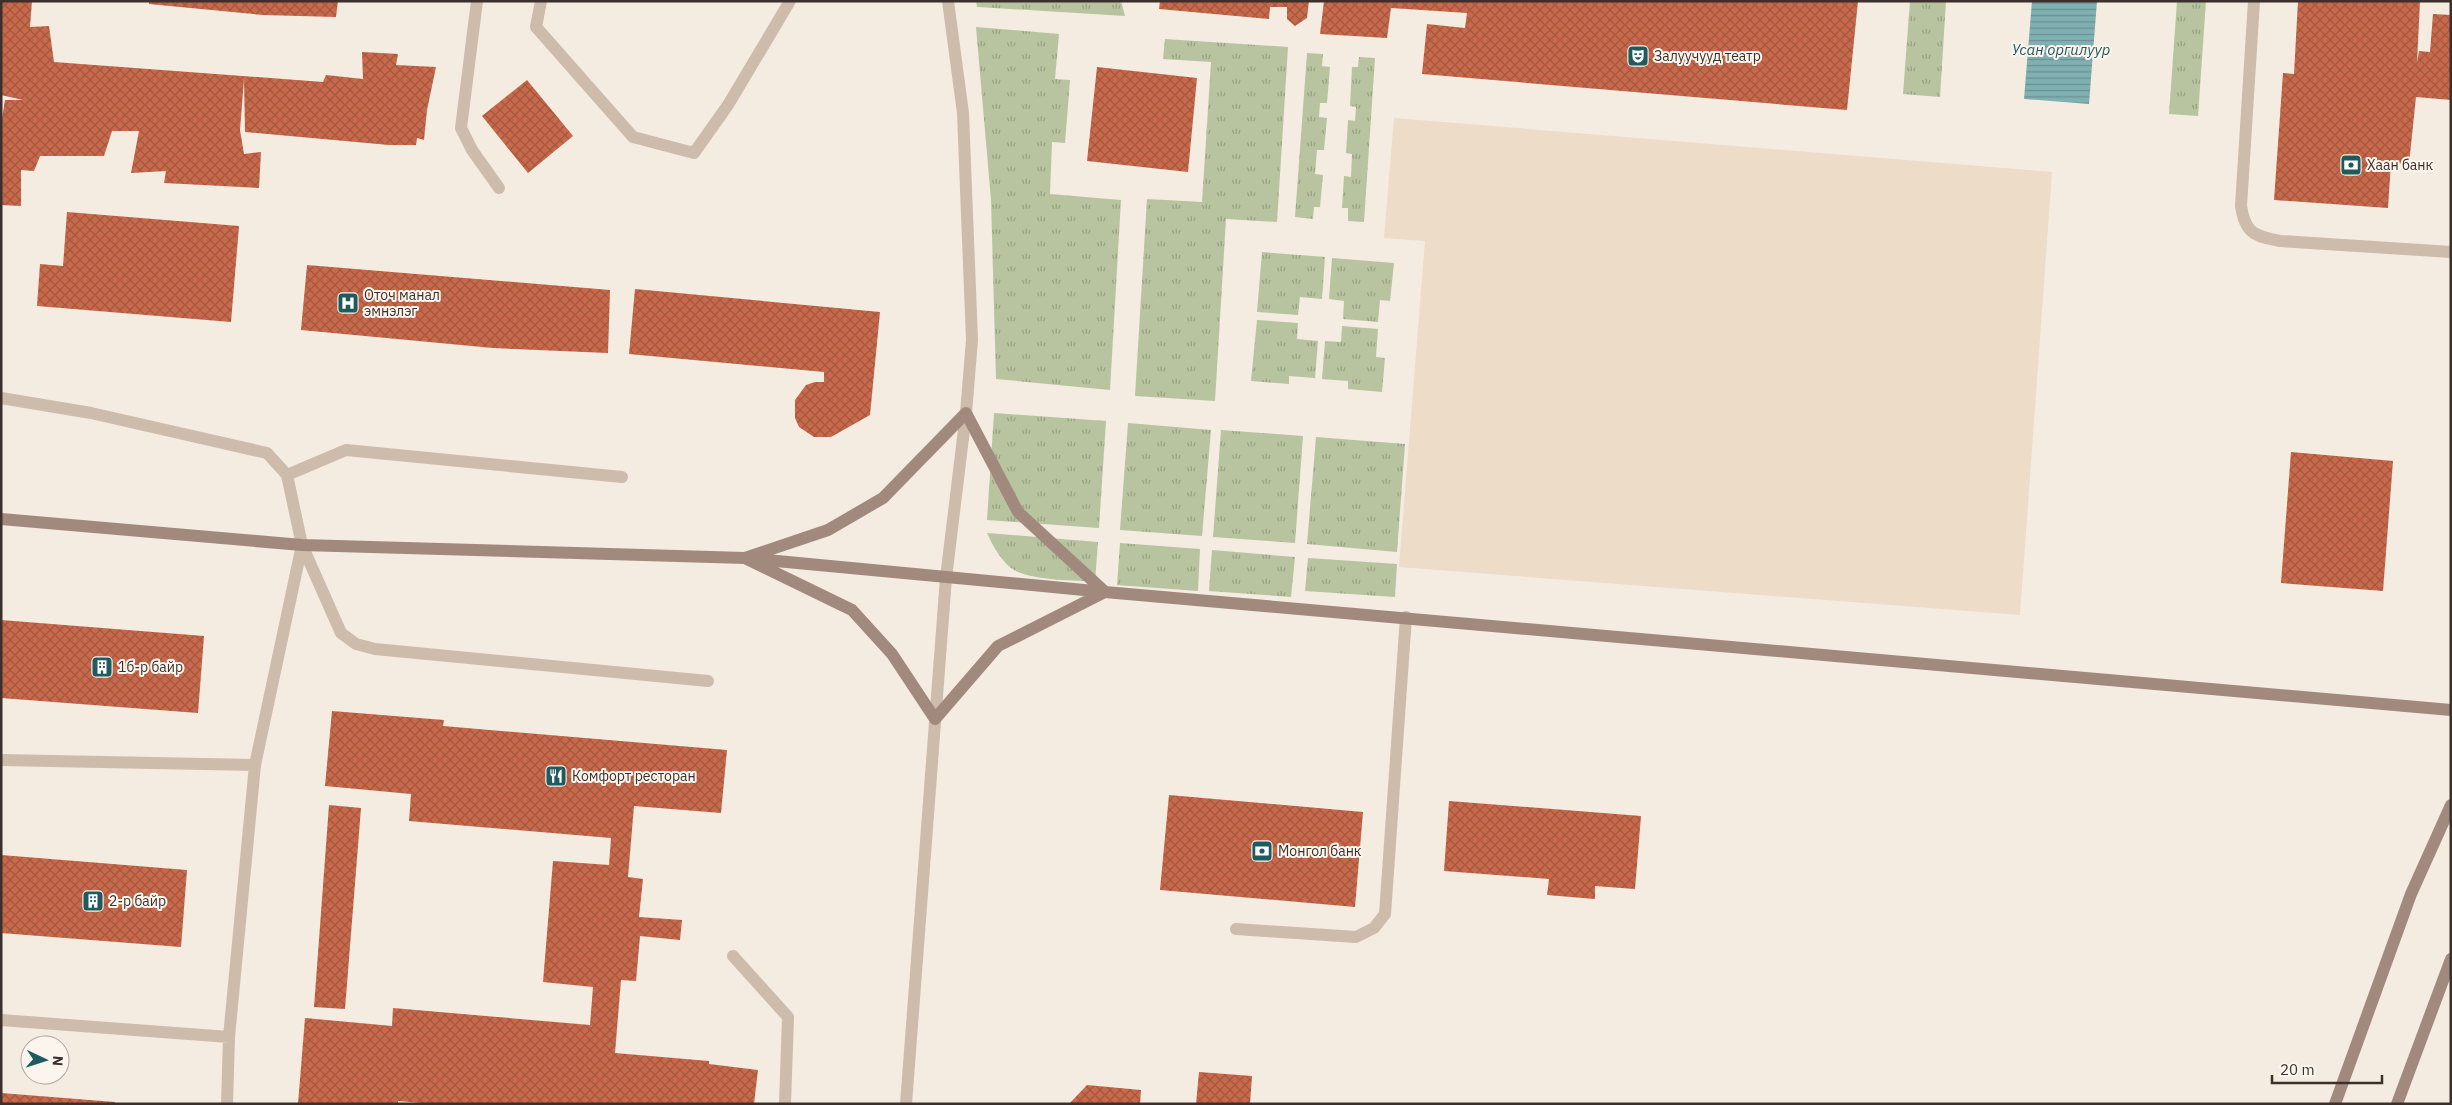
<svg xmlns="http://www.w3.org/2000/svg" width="2452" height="1105" font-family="'IBM Plex Sans',sans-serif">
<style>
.grass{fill:url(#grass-tufts)}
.plaza{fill:#ecdcc8}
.water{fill:url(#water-rules)}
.building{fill:url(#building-cross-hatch)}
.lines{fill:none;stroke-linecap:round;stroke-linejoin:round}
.service{stroke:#cdbbac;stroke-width:12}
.tertiary{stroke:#cdbbac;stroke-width:12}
.secondary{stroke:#a18a7d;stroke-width:12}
.labels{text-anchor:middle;stroke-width:4;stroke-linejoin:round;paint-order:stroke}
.poi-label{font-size:14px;fill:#3b302b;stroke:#fbf5ee;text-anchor:start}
.water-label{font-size:15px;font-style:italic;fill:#1f5a5e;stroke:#fbf5ee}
</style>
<defs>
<pattern id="grass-tufts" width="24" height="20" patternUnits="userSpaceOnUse" patternTransform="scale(1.25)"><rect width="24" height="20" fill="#b8c4a0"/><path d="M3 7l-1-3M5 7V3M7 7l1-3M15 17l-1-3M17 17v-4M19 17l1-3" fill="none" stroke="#97a083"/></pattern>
<pattern id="water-rules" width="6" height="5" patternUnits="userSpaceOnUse" patternTransform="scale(1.25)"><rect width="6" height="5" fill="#7fb0b2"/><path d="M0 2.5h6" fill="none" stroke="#699091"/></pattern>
<pattern id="building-cross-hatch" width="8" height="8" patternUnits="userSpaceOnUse" patternTransform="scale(1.25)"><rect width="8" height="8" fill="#c8694b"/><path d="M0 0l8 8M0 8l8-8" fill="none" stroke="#a4573f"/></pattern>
</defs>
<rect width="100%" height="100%" fill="#f4ebe1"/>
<path class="grass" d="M976,1H1121L1125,16L977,7Z
M1910,1H1946L1940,97L1903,94Z
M2177,1H2206L2198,116L2169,114Z
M976,27L1059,34L1055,79L1070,80L1065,143L1052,142L1050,194L1121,200L1110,390L996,379L991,200Z
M1165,39L1288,47L1277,222L1226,219L1215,401L1135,396L1147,199L1202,202L1211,62L1163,59Z
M1307,53L1323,54L1322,66L1330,67L1327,103H1320L1319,117L1327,118L1324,150H1317L1315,174L1323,175L1320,207H1314L1313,219L1295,217Z
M1359,57L1375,58L1364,222L1348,221V208H1342L1344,176L1351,177L1352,154L1346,153L1348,120L1355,121L1356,107L1350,106L1352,67H1358Z
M1262,252L1325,257L1322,299L1300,297L1298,315L1257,312Z
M1332,258L1394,263L1390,301L1380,300L1378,322L1343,319L1344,301L1329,299Z
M1257,320L1298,323L1297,339L1318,341L1315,378L1289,376V384L1251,381Z
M1342,326L1378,329L1376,357L1385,358L1382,392L1348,389V381L1322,379L1325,341L1341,342Z
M994,413L1106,421L1099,528L987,520Z
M1128,423L1211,430L1202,536L1120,530Z
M1221,430L1303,436L1295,543L1213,537Z
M1316,437L1405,444L1397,552L1307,544Z
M987,533L1098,542L1095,582C1074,580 1028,581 1011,568C1000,559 993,546 987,533Z
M1120,543L1200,549L1198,591L1117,585Z
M1212,550L1295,557L1291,597L1209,591Z
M1308,558L1397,564L1395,597L1305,591Z"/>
<path class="plaza" d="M1394,118L2052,172L2020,615L1399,567L1425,241L1384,238Z"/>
<path class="water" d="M2032,1H2097L2089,104L2024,99Z"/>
<path class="building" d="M1,1H32L30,27L49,26L54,62L323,82L326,75L363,79L362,52L398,54L396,65L436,67L427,110L424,140L417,138L416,145H389L245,132L244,79L240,130L244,154L261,152L259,188L164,183L166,171L131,173L139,131H112L104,156H40L34,171L21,170V206L1,205V125L5,100H23L1,95Z
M149,1H338L336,17L263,15L149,4Z
M1160,1H1309L1307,18L1295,26L1287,19V7H1270L1269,19L1159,9Z
M1324,1H1858L1847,110L1422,74L1427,24L1465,28L1467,13L1391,8L1387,38L1320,34Z
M2298,1H2420L2417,63L2419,51L2430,52L2433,14L2451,15V100L2416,97L2409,164L2391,163L2388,208L2274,200L2283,73L2294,74Z
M1097,67L1197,78L1188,172L1087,161Z
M527,80L573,136L528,173L482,116Z
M67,212L239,226L231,322L37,306L40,264L63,266Z
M307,265L610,290L608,353L493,348L301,330Z
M635,289L880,312L870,415L831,437H814L799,427L795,418V400L806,385L815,382H824V372L629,354Z
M2291,452L2393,461L2383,591L2281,583Z
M1,620L204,636L198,713L1,698Z
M332,711L444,720L443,726L727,750L721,813L634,806L628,877L643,879L639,917L682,920L680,940L640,936L636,981L621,980L615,1053L709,1061V1064L758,1070L754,1104H434L398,1101V1104H298L305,1018L392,1026L393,1008L590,1025L593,987L543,982L553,861L609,865L611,838L409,821L411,794L325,786Z
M1169,795L1363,812L1355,907L1160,890Z
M1449,801L1641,816L1635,889L1595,886V899L1547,895L1549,879L1444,871Z
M329,805L361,808L345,1009L314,1007Z
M1,855L187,870L181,947L1,933Z
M1199,1072L1252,1076L1250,1104H1196Z
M1087,1085L1141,1090L1140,1104H1069Z
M1,1093L115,1102V1104H1Z"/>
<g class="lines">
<path class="service" d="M477,1L461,128L472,150L499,188
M541,1L536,27L633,137L694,153L728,105L790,1
M2254,1L2241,206C2245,233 2254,236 2280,241L2451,252
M1,398L91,413L267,453L287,475L302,545L341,633L356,644L375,649L708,681
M287,475L346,450L622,477
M1,760L255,765
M1236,929L1356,937L1374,928L1385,914L1406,617
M733,956L788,1017L785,1104
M1,1020L229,1037
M227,1104L229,1037L255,765L302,545"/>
<path class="tertiary" d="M906,1104L946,578L966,413L972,340L963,113L948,1"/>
<path class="secondary" d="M966,413L1018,512L1105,592L998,646L935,719L892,654L852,610L745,558L828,530L883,498Z
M1,519L302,545L745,558L1105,592L2451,710
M2335,1104L2411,894L2451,805
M2397,1104L2451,959"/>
</g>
<defs>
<g id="theatre-square" transform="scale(1.125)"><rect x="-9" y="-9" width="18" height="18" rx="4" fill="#1f5a5e" stroke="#fbf5ee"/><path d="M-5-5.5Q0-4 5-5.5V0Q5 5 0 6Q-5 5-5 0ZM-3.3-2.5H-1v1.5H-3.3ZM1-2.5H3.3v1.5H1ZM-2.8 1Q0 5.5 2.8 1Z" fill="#fff"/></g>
<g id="bank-square" transform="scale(1.125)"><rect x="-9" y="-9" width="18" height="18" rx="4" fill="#1f5a5e" stroke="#fbf5ee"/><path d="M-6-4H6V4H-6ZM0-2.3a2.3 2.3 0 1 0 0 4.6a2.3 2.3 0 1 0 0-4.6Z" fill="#fff"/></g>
<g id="hospital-square" transform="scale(1.125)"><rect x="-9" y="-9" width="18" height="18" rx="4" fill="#1f5a5e" stroke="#fbf5ee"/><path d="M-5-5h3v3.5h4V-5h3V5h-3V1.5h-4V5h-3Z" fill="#fff"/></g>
<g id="building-square" transform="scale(1.125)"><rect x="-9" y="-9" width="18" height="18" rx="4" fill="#1f5a5e" stroke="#fbf5ee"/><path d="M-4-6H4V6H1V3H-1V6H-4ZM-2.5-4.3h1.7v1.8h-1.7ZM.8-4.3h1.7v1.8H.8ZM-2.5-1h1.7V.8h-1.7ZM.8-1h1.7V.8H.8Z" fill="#fff"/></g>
<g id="restaurant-square" transform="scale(1.125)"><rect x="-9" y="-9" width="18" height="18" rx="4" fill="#1f5a5e" stroke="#fbf5ee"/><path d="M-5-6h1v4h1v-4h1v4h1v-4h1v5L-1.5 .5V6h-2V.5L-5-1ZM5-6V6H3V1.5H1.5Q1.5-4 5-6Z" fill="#fff"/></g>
</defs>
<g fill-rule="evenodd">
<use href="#theatre-square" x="1638" y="56"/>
<use href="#bank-square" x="2351" y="165"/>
<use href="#hospital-square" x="348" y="303"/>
<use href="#building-square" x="102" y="667"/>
<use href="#restaurant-square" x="556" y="776"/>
<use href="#bank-square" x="1262" y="851"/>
<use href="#building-square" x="93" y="901"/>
</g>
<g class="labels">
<g class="poi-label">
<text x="1654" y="61">Залуучууд театр</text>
<text x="2367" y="170">Хаан банк</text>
<text x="364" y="300">Оточ манал<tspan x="364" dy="16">эмнэлэг</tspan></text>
<text x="118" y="672">1б-р байр</text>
<text x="572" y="781">Комфорт ресторан</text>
<text x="1278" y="856">Монгол банк</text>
<text x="109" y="906">2-р байр</text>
</g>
<g class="water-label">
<text x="2061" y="55">Усан оргилуур</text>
</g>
</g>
<rect width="2452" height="1105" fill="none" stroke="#3b302b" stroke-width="5"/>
<g transform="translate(45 1060) rotate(94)"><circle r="24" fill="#fbf5ee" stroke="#aea6a0"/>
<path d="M0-4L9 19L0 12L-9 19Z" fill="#1f5a5e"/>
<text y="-8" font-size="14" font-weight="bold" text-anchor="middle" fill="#3b302b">N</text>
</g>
<path d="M2272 1075v8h110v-8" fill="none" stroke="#3b302b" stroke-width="2.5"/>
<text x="2280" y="1075" font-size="15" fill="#3b302b" stroke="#fbf5ee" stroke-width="4" paint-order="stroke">20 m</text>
</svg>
